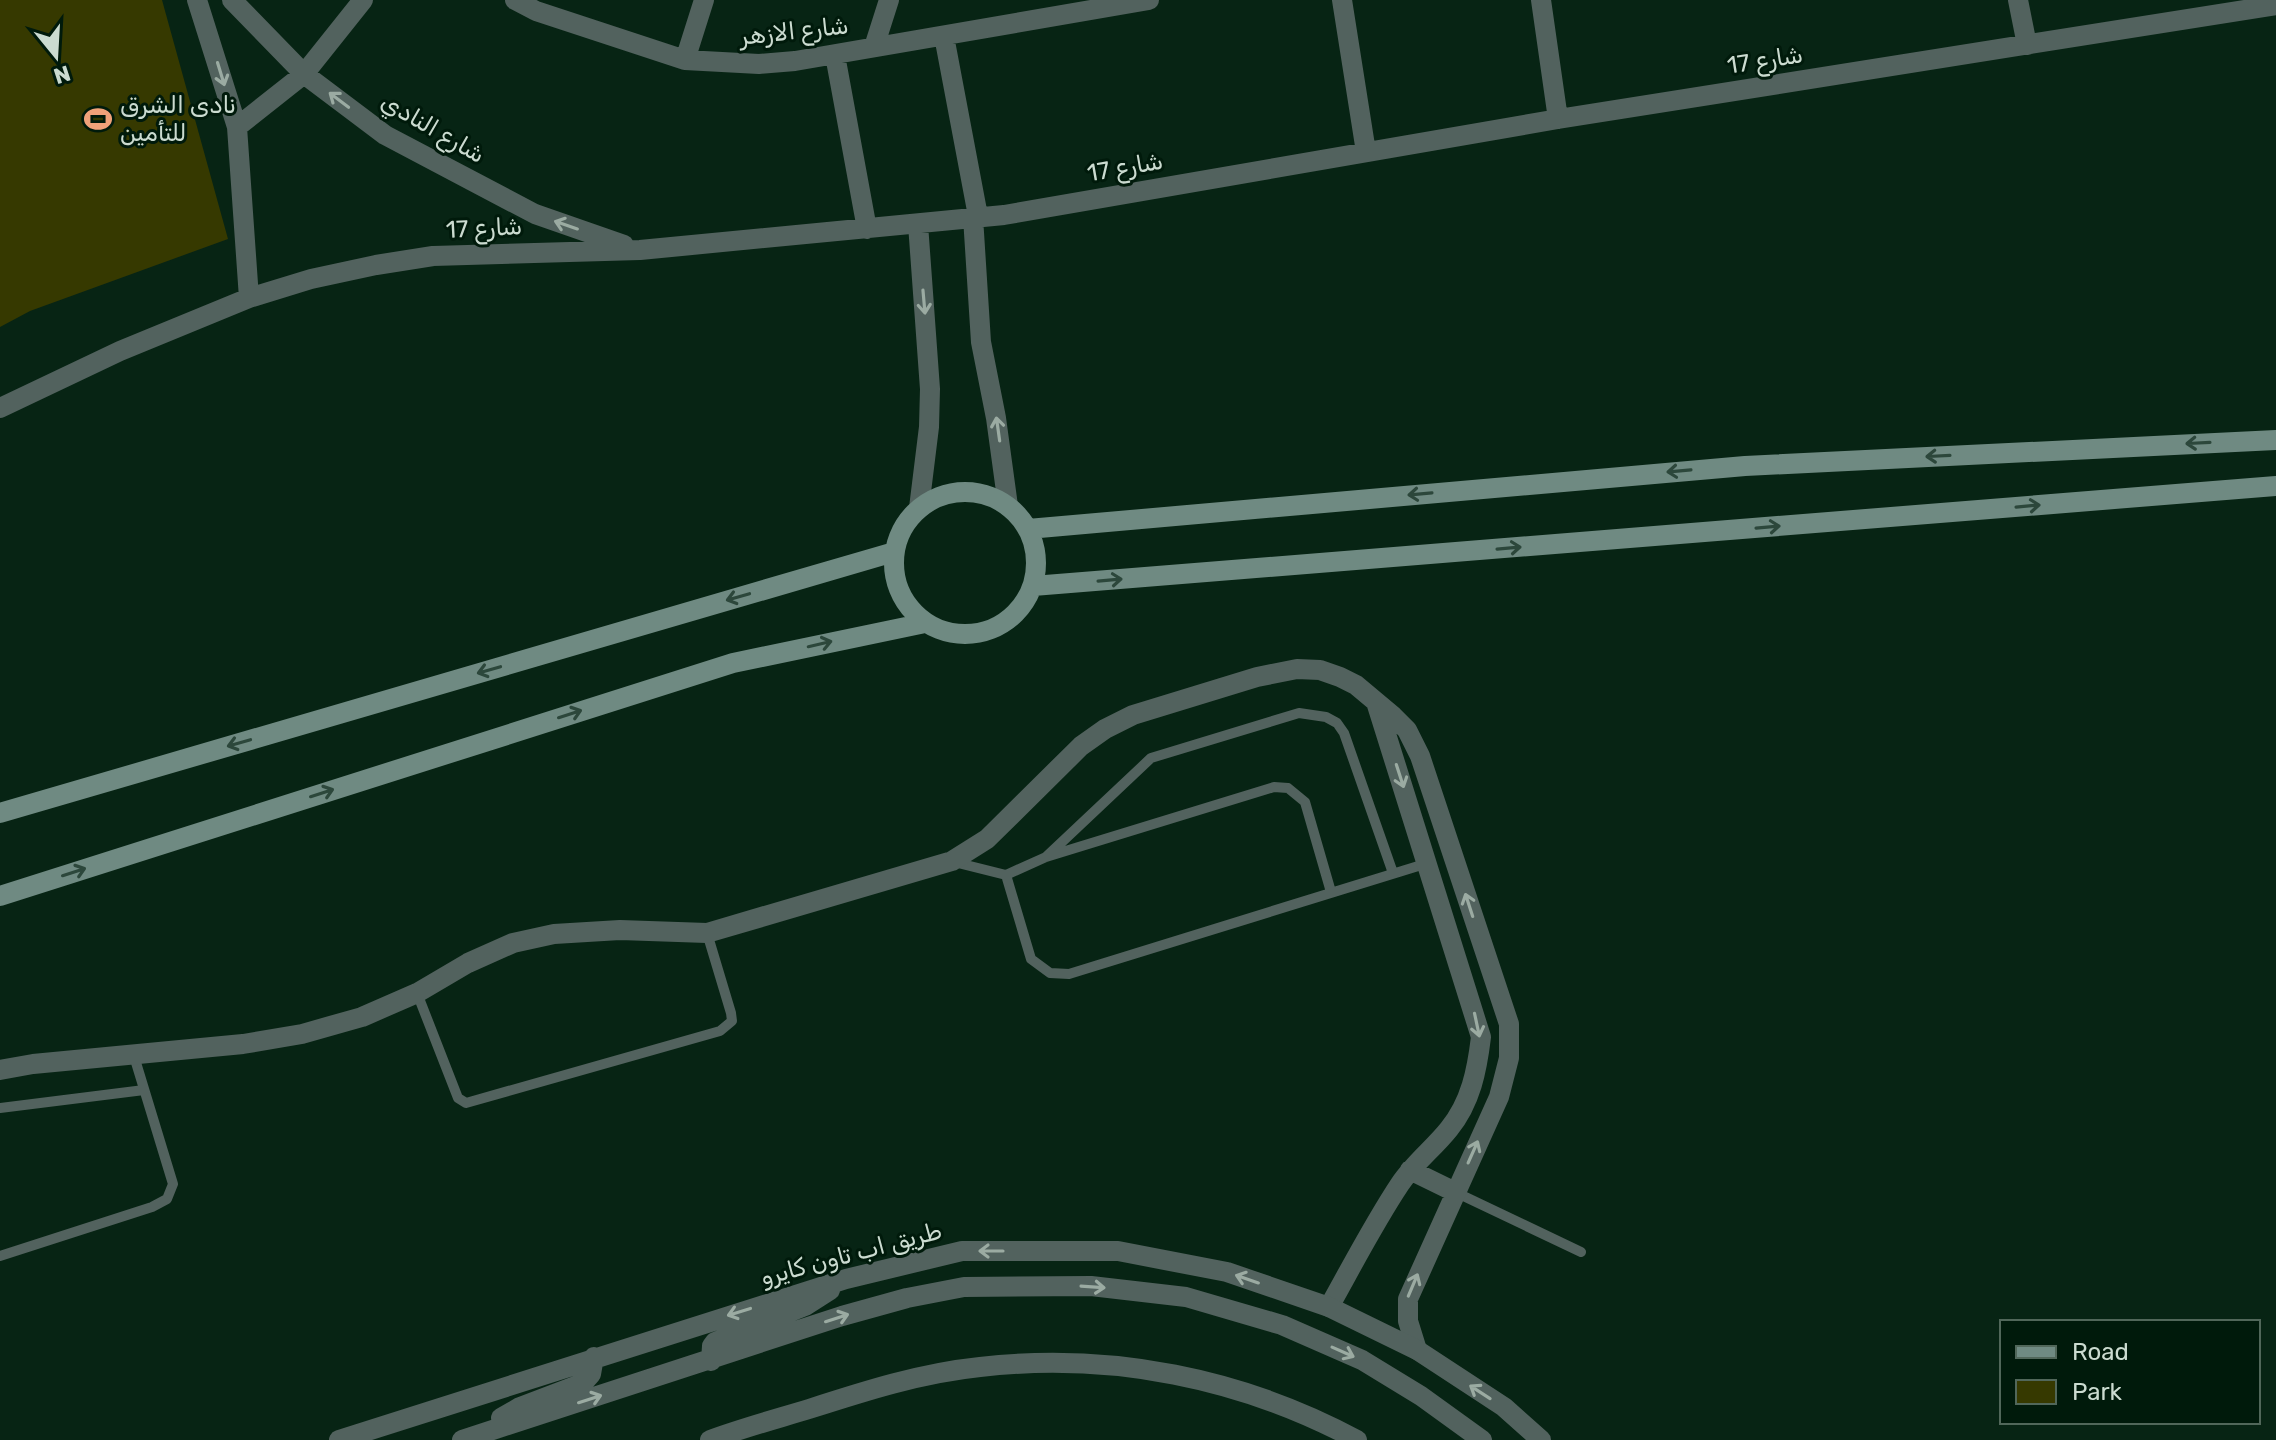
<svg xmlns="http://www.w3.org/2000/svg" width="2276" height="1440" font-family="Rubik,'Noto Naskh Arabic',sans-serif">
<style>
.green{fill:#363900}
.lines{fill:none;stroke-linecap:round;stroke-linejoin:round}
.service{stroke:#52625e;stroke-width:10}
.minor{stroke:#52625e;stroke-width:20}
.tertiary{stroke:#52625e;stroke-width:20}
.secondary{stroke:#6f8a82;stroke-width:20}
.oneway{stroke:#9baba2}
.oneway2{stroke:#2c473b}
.labels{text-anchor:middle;stroke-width:6;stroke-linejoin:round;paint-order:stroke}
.street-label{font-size:24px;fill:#cbdbd0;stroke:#001a0b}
.poi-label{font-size:24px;fill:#cbdbd0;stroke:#001a0b;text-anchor:start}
</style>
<rect width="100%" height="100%" fill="#072414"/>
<path class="green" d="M0,0H162L228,239L30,311L0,327Z"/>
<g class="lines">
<path class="service" d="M1046,857L1151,758L1299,713L1326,717L1337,723L1344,733L1393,873
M954,862L1006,875L1046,857L1274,787L1288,788L1305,802L1331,892
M1006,875L1031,959L1050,973L1069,974L1428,863
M417,993L458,1098L466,1103L720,1031L732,1021L731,1013L707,933
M0,1108L144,1090
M1455,1192L1581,1252
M0,1256L152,1207L167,1199L173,1184L134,1056"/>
<path class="minor" d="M197,0L237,127L249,298
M232,0L304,74L385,135L535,214L624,245
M515,0L536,11L685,60L759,64L795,61L1149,0
M1342,0L1366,152
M1541,0L1558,119
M2018,0L2027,45
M944,36L978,216
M874,47L889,0
M835,55L867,229
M685,60L704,0
M237,127L304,74L363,0
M973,217L981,342L996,418L1008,506
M918,224L930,389L929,427L919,508
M0,408L120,351L249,298L311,279L376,265L433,256L640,250L1004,215L1558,119L2276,5
M0,1070L33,1064L243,1044L302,1034L362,1017L417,993L468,963L513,943L554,934L620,930L707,933L952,861L987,839L1081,746L1105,729L1133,715L1257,677L1297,669L1320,670L1340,677L1356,685L1393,716L1407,730L1420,756L1509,1024V1058L1499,1097L1408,1299V1321L1417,1350
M1410,1170L1455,1192
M1329,1307C1352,1266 1374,1223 1400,1184C1414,1163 1434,1148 1449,1129C1471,1102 1477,1070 1481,1037L1376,702
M710,1440C742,1428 776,1419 809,1409C865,1391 921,1373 980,1367C1111,1352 1242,1378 1357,1440"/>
<path class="tertiary" d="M711,1361L712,1346L715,1342L805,1306L830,1290
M501,1418L520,1407L583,1383L591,1374L594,1357
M339,1440L846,1279L962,1251H1118L1227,1272L1329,1307L1417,1350L1504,1407L1541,1440
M462,1440L842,1316L907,1298L964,1287L1091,1286L1186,1297L1282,1325L1362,1360L1421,1396L1482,1440"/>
<path class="secondary" d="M894 563a71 71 0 1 1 142 0a71 71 0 1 1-142 0Z
M1028,529L1745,466L2276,440
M1033,586L2276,486
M0,813L894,552
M0,896L733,663L925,623"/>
</g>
<defs><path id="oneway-shaft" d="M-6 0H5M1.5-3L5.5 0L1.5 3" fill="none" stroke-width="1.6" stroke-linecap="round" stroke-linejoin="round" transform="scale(2)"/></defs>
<g class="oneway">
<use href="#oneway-shaft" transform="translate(221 74) rotate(73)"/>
<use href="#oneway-shaft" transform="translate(339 100) rotate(-143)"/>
<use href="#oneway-shaft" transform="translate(566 225) rotate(-161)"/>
<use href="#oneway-shaft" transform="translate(924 302) rotate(85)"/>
<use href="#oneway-shaft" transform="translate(998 429) rotate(-98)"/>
<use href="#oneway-shaft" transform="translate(1400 776) rotate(72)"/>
<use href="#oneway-shaft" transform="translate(1469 905) rotate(-108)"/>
<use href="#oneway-shaft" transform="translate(1477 1025) rotate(78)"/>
<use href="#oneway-shaft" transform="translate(1473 1152) rotate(-66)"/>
<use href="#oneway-shaft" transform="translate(991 1251) rotate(-180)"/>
<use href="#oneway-shaft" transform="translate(1247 1279) rotate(-161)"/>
<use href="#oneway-shaft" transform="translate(1413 1285) rotate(-67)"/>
<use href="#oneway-shaft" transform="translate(1093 1287) rotate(4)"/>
<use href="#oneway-shaft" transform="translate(739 1312) rotate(163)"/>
<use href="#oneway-shaft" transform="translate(837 1318) rotate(-18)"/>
<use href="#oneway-shaft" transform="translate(1343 1352) rotate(24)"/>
<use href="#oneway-shaft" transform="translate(1480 1392) rotate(-147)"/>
<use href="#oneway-shaft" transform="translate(590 1399) rotate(-18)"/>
</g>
<g class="oneway2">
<use href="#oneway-shaft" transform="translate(2198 443) rotate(177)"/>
<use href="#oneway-shaft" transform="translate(1938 456) rotate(177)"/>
<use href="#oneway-shaft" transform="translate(1679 471) rotate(175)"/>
<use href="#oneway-shaft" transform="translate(1420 494) rotate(175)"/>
<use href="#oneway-shaft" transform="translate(2028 506) rotate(-5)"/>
<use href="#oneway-shaft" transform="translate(1768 527) rotate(-5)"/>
<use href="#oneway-shaft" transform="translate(1509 548) rotate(-5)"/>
<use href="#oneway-shaft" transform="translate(1110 580) rotate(-5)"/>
<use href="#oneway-shaft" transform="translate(738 597) rotate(164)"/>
<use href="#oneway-shaft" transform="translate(820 644) rotate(-13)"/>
<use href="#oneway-shaft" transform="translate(489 670) rotate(164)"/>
<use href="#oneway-shaft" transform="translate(570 714) rotate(-18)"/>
<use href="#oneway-shaft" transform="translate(239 743) rotate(164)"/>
<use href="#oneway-shaft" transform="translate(322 793) rotate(-18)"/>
<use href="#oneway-shaft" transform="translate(74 872) rotate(-18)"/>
</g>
<defs>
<g id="stadium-bare" transform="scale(2.16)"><path d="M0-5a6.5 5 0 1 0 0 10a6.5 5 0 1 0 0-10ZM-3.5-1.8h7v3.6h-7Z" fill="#f0a279" stroke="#001a0b" stroke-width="2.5" paint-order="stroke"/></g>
</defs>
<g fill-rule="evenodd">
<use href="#stadium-bare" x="98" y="119"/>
</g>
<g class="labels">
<g class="street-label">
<text transform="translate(794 31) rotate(-6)" y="8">شارع الازهر</text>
<text transform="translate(1765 60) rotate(-9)" y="8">شارع 17</text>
<text transform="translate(433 128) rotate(30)" y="8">شارع النادي</text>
<text transform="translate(1125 167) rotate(-10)" y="8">شارع 17</text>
<text transform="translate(484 228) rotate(-3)" y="8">شارع 17</text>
<text transform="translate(851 1254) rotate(-15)" y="8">طريق اب تاون كايرو</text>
</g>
<g class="poi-label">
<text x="120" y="113">نادى الشرق<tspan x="120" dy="28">للتأمين</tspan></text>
</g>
</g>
<rect x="2000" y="1320" width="260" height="104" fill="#001a0b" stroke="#51675a" stroke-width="2"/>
<rect x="2016" y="1346" width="40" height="12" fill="#6f8a82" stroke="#51675a" stroke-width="2"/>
<text x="2072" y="1360" font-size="24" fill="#cbdbd0">Road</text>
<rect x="2016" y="1380" width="40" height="24" fill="#363900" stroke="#51675a" stroke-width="2"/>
<text x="2072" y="1400" font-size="24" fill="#cbdbd0">Park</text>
<g transform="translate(56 56) rotate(162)" stroke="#001a0b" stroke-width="6" paint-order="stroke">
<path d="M0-6L14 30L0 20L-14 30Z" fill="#cbdbd0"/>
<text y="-12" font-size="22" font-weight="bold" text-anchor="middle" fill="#cbdbd0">N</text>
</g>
</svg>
